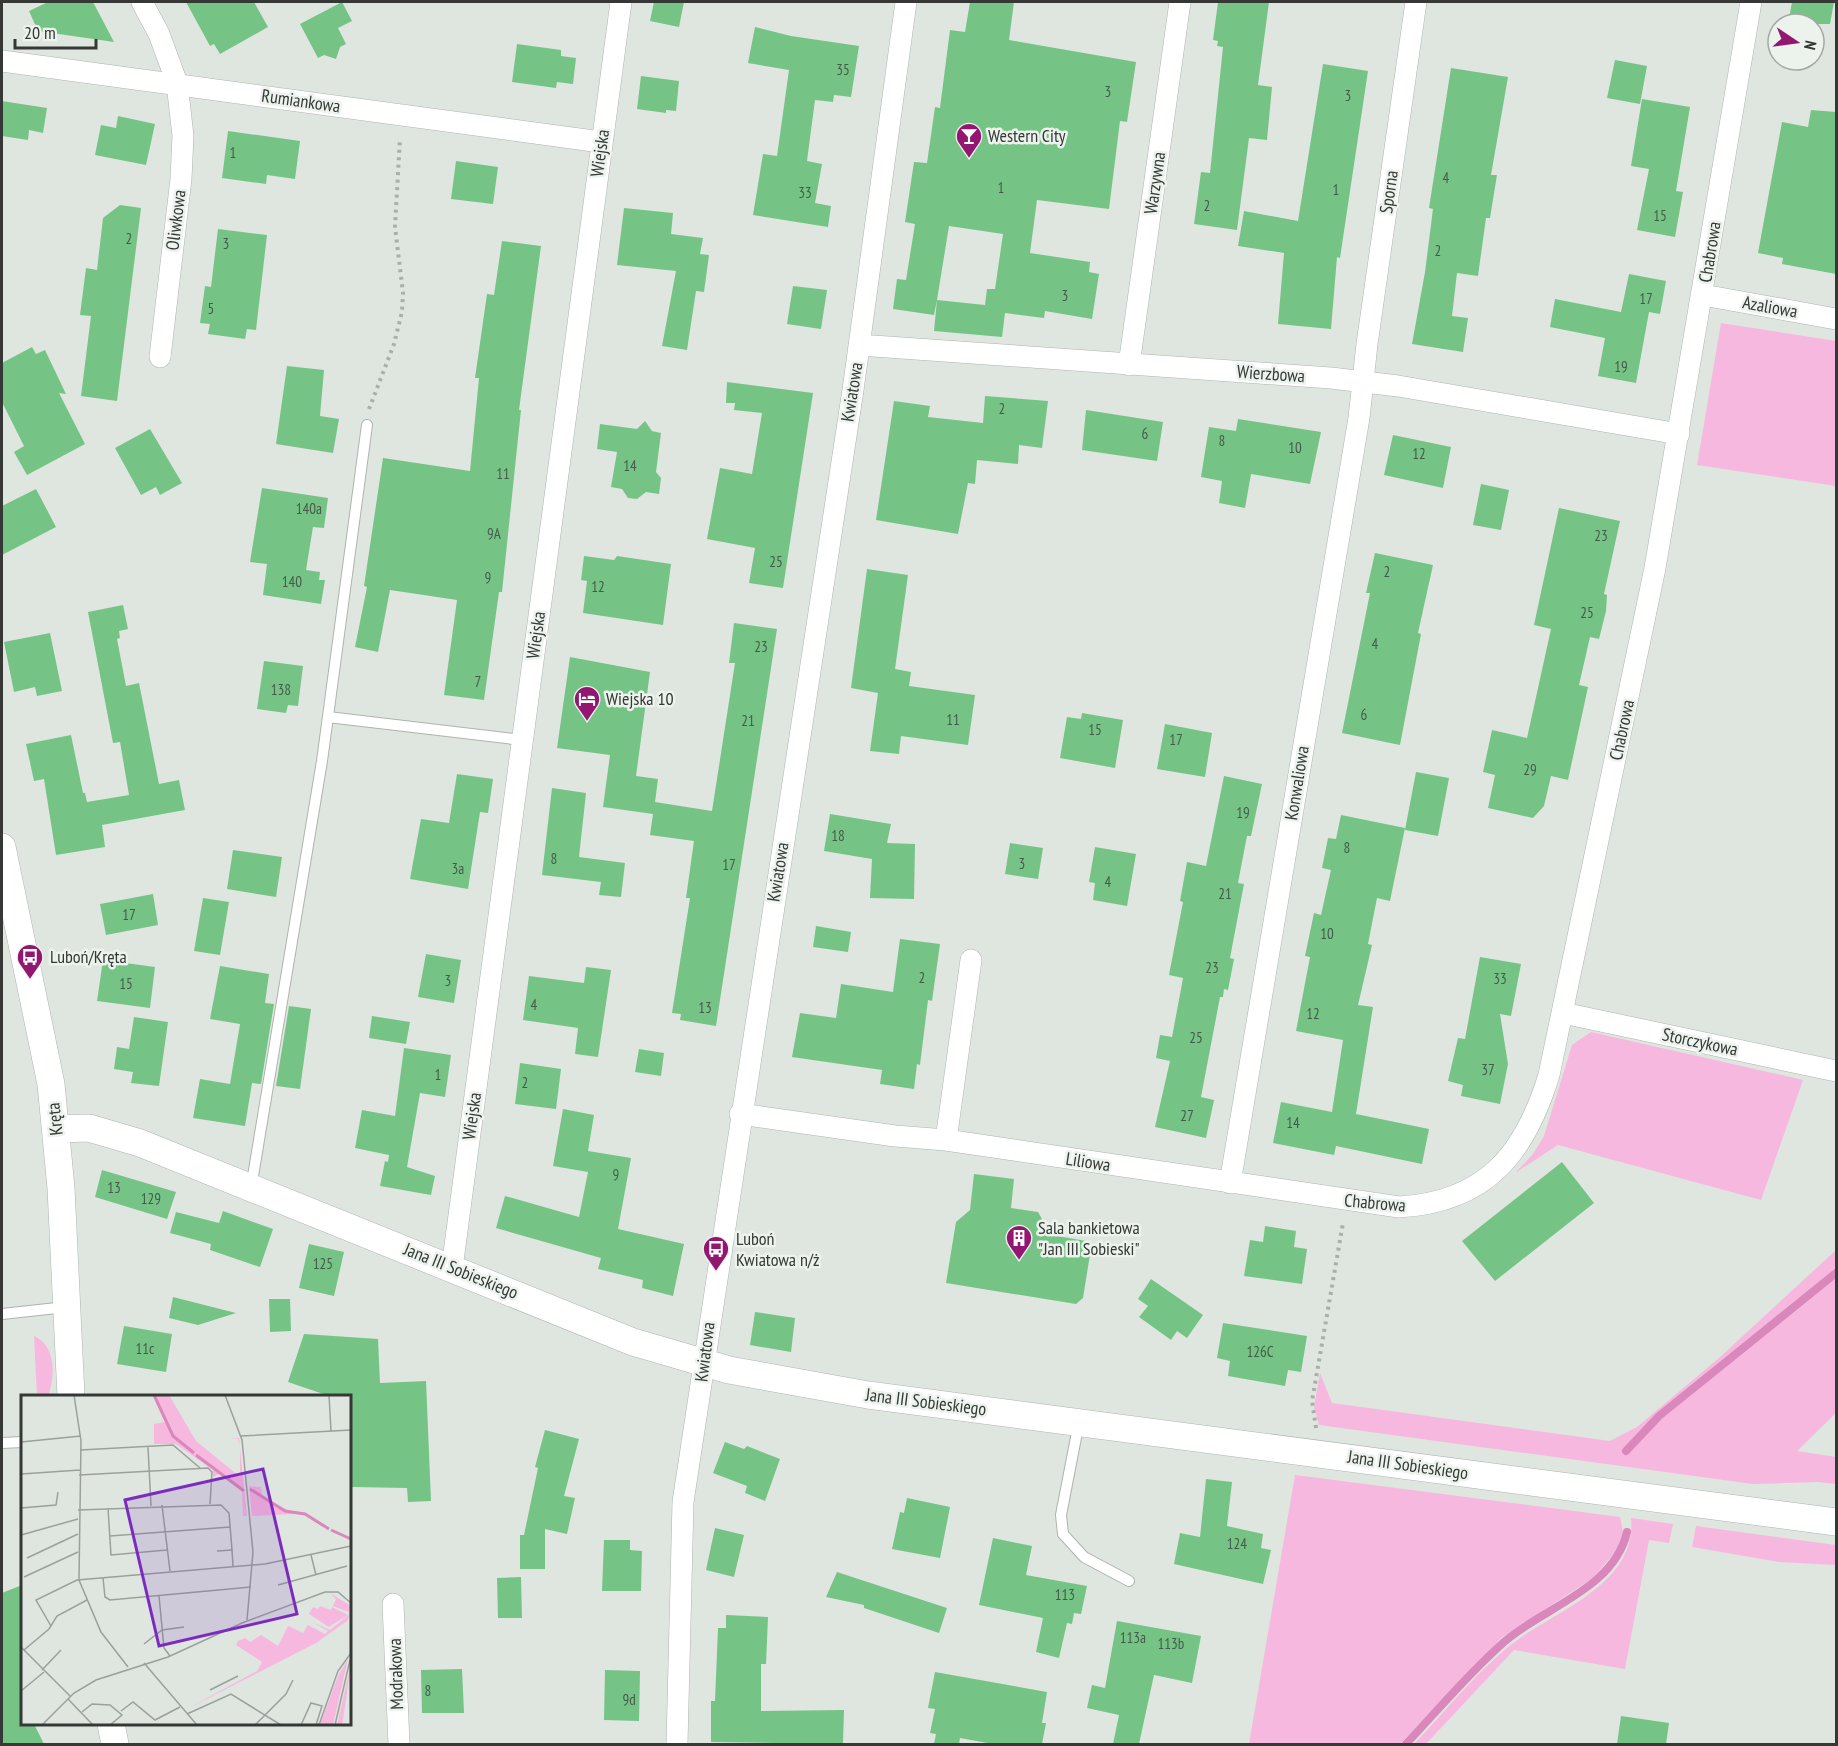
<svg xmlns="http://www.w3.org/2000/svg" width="1838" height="1746" font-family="'PT Sans Narrow',sans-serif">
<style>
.green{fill:#f6b8de}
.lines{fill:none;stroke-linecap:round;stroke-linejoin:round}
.stream{stroke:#da88bb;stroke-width:8}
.building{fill:#75c486;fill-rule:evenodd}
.service-casing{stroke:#adb4ae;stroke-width:12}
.minor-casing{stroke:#adb4ae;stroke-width:22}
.tertiary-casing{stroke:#adb4ae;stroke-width:28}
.path{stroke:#a9afaa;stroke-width:4;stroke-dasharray:3 4.5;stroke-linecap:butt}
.service{stroke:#fff;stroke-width:10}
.minor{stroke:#fff;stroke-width:21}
.tertiary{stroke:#fff;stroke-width:27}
.labels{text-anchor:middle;stroke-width:5;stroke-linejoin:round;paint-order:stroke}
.number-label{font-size:15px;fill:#455b49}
.street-label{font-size:18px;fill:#353835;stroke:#ecf3ed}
.poi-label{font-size:18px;fill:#353835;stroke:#ecf3ed;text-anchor:start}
.inset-river{fill:none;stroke:#da88bb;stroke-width:3}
.inset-road{fill:none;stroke:#9ba09c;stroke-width:1.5}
.view{fill:#7b2cbf;fill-opacity:0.15;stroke:#7b2cbf;stroke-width:3}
.inset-edge{fill:none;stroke:#353835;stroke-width:3}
</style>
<rect width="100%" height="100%" fill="#dfe6e0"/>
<path class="green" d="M1721,323L1836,341V486L1697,465Z
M1591,1032L1803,1080L1761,1200L1558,1145L1515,1173L1533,1154L1544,1136L1572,1045Z
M1836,1250V1413L1797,1451L1836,1457V1484L1818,1482L1753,1484L1319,1425L1314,1407L1320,1373L1332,1403L1610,1441L1637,1427L1719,1358Z
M34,1336C57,1346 55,1377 48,1396H37Z
M1295,1475L1620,1517L1623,1532L1620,1546L1593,1578L1501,1638L1400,1744H1249Z
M1631,1518L1673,1524L1669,1543L1649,1540L1625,1669L1514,1650L1426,1744H1414C1444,1713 1472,1677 1506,1649C1549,1612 1638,1587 1631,1518Z
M1696,1526L1836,1545V1565L1779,1562L1692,1547Z"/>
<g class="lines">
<path class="stream" d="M1626,1451L1659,1416L1836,1273
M1406,1744C1438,1710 1469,1673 1504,1642C1544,1607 1614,1589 1627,1532"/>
</g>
<path class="building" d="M48,2H93L114,42L38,31L29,11Z
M186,2H254L268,27L220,54L214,44L210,46Z
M342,2L352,21L338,28L346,44L340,47L336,59L324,55L318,58L300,24Z
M654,2H684L679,27L650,21Z
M970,2H1014L1009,40L1136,62L1127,122L1120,121L1109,209L1037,200L1030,253L1090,262L1089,272L1099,274L1092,319L1045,311L1044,318L1005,313L1002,337L934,331L937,300L934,315L893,309L897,279L906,280L915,224L905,222L914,162L927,163L935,107L940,108L950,30L965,32ZM949,226L1003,234L995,289H987L985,305L937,300Z
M1218,2H1269L1258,85L1272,87L1267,140L1249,138L1237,230L1194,224L1201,172L1210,173L1223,47L1217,46L1218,41L1213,40Z
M1792,2H1834L1830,24H1788Z
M755,27L791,36L859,46L851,97L834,95L833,102L815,100L807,161L822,164L815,203L831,206L828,227L753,215L763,154L777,156L789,70L748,63Z
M517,44L561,50V56L576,58L573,84L557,82L556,88L512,82Z
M1615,60L1647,66L1640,104L1607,98Z
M1323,64L1368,71L1340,258L1337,257L1331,329L1278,324L1284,253L1238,246L1244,211L1298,221Z
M1451,68L1508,77L1491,175H1497L1490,218H1486L1478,276L1457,273L1452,316L1468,318L1463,352L1412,344L1425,272L1433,209L1429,208Z
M641,76L679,81L676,111L666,110V113L637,109Z
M1642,99L1690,107L1676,191L1683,192L1675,237L1637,230L1649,169L1631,166Z
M2,101L47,108L43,133L29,130L28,140L2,136Z
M1811,110L1836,112V274L1782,264L1783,258L1758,253L1782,122L1808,127Z
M118,116L155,124L146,165L95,155L101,125L116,128Z
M228,131L300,141L295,179L267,175L266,184L222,178Z
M456,161L498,167L493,204L451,199Z
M120,205L141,208L117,401L81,396L91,316L80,315L86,268L97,270L103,218Z
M624,208L673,213L671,234L703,238L700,254L709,255L704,292L696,291L687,350L662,346L676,271L617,265Z
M218,229L267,235L256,330L247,329L245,339L208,334L210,324L200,323L205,286L211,287Z
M502,241L541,246L519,410H521L502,592H499L484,700L444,695L457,600L390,590L378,652L355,647L367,587L364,586L383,458L470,471L479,378H475L487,294L494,295Z
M1629,274L1666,281L1660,314L1649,312L1636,383L1598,376L1605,338L1550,327L1555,299L1621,312Z
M793,286L827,290L821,329L787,324Z
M32,347L36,354L45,350L66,394L59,393L85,444L27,475L14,452L24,446L2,402V363Z
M287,366L324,370L320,416L339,419L333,453L276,444Z
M727,382L813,393L783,588L749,583L755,548L707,539L720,468L752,474L762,413L734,410L735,403H726Z
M985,396L1048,401L1042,448L1019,445L1018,464L977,460L975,484L968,483L958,534L876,520L894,401L930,406L928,417L983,423Z
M1086,410L1163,422L1157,461L1082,450Z
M1238,419L1321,432L1310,484L1251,474L1245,508L1219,503L1222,481L1201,477L1209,427L1236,431Z
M645,421L652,431L661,433L656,472L661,478L659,494L646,492L637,499L628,498L622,489L611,487L617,452L597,449L600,424L637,429Z
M150,429L182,483L160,495L156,487L141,495L115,448Z
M1393,435L1451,447L1443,488L1384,475Z
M1481,484L1509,490L1501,530L1473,525Z
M262,488L328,498L324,528L313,527L306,570L320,572L319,580H325L321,604L263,595L267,564L250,562Z
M36,489L56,527L2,555V506Z
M1559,508L1620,521L1604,594L1607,595L1606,611L1599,639L1590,637L1579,685L1588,687L1568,780L1551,776L1544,806L1533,818L1488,808L1495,775L1483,772L1492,730L1527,738L1551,629L1534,625Z
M1375,553L1433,565L1418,633L1421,634L1400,745L1342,733L1370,593H1366Z
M584,556L614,560L617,556L671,564L663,625L583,613L587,581L581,580Z
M867,569L908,575L895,669L911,672L909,686L975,695L968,745L901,736L899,754L870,751L878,693L851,688Z
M123,605L128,629L119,631L120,638L117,639L126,686L139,683L159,784L179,780L185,810L102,825L105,847L56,855L44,779L34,781L26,744L71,735L83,793H85L87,802L129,795L120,742L113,743L88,612Z
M734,623L777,629L716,1026L680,1020L681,1014L672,1013L690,898H686L694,841L650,835L653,814L603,807L610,755L557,748L570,657L650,672L636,776L658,779L655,802L712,811L735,663H729Z
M50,633L62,691L37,696L35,687L14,692L4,642Z
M264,661L303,666L298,706L288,705L286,713L257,709Z
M1082,713L1123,720L1115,768L1060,758L1067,717L1081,719Z
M1165,724L1212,733L1205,777L1157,769Z
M1416,772L1449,778L1438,836L1405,830Z
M457,774L493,779L488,813L480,812L468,889L410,879L421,819L449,823Z
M1224,776L1262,784L1251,836H1247L1238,883L1244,884L1230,958L1234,959L1228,990L1224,989L1223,997H1220L1201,1097L1214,1100L1206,1138L1155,1127L1170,1061L1156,1058L1160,1035L1172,1037L1181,989L1183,978L1169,975L1183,902L1180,901L1187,862L1206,866Z
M552,788L586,793L579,857L625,863L621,897L599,895L601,882L542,875Z
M830,814L891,824L887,843L915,844L914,899L870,898L872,859L824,851Z
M1341,815L1405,828L1390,901L1377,898L1368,944L1372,945L1358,1005L1373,1007L1356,1114L1429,1129L1422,1164L1336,1146L1334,1155L1273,1143L1281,1102L1332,1112L1343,1040L1296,1031L1310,957L1305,956L1314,913L1321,915L1331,870L1322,868L1328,838L1336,839Z
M1010,843L1043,848L1038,879L1005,874Z
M1095,847L1136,854L1127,906L1093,900L1095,883L1089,882Z
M233,850L282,857L276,897L227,889Z
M153,894L158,925L106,935L100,904Z
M203,898L229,902L220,955L194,951Z
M816,926L851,932L848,952L813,947Z
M900,939L940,944L932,1001L928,1000L920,1065L917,1064L914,1089L880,1084L882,1070L792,1057L800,1013L836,1018L841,984L893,992Z
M426,954L461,960L454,1003L418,997Z
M1480,957L1521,964L1511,1016L1500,1014L1508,1064L1500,1104L1461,1096L1463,1085L1448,1081L1458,1038L1465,1039Z
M103,960L155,967L150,1008L97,1001Z
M220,966L269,974L265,1003L274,1004L261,1084L252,1083L245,1126L193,1118L200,1079L230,1084L240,1024L210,1019Z
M586,967L611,970L598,1057L575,1054L578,1028L523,1020L529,976L584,983Z
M289,1006L311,1009L300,1089L276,1086Z
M372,1016L410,1022L406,1044L369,1038Z
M134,1017L168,1022L159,1086L131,1083L133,1072L114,1069L117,1047L129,1049Z
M404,1048L451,1055L445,1097L420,1093L407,1167L435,1176L431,1195L380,1186L385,1161L388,1162L389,1155L355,1148L362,1110L395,1116Z
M639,1049L664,1053L661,1076L635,1072Z
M520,1063L561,1069L556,1109L515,1104Z
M563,1109L594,1115L588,1151L631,1158L618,1229L684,1244L673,1296L642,1288L643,1280L598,1269L601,1258L496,1228L505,1196L579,1217L588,1172L553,1166Z
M1562,1162L1594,1203L1495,1281L1462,1241Z
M102,1170L176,1192L167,1219L95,1197Z
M974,1174L1014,1179L1011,1208L1038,1212L1051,1235L1092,1242L1083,1298L1076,1304L946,1283L956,1222L970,1210Z
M223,1211L273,1229L260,1267L210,1250L211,1244L170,1233L176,1212L219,1223Z
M1265,1226L1296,1231L1294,1247L1307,1249L1302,1284L1244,1276L1250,1240L1263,1242Z
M309,1244L344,1252L334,1296L299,1288Z
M1151,1279L1203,1315L1187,1338L1177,1331L1171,1340L1139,1317L1148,1306L1138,1299Z
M173,1297L236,1313L198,1325L169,1318Z
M269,1299H290L291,1331L270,1332Z
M755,1312L795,1318L791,1352L750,1345Z
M1223,1323L1307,1336L1301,1372L1288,1370L1285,1386L1228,1376L1230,1361L1217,1358Z
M124,1326L172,1334L166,1372L117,1364Z
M304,1334L378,1339L380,1383L426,1381L431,1501L408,1502L407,1488L352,1487L350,1396H329L288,1382Z
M545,1430L579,1439L564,1496L575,1498L567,1534L545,1529V1569H520V1535H524L538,1468L535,1467Z
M725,1442L744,1449L747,1446L780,1459L765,1501L745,1493L747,1486L713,1473Z
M1206,1479L1232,1482L1227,1526L1263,1534L1261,1548L1271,1550L1263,1584L1174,1564L1180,1533L1200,1537Z
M907,1498L950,1507L940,1558L892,1549L900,1512L904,1513Z
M715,1528L744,1535L734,1577L706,1570Z
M993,1538L1032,1546L1026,1575L1087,1586L1081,1614L1074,1613L1072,1624L1067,1623L1059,1658L1036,1652L1043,1618L979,1605Z
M604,1540H630V1550L642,1551L641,1591H602Z
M837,1572L947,1608L939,1633L864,1608V1605L826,1597Z
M521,1577L522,1618H498L497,1578Z
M22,1585V1724H34L44,1744H2V1593Z
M726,1615L768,1617L766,1664H761V1711L844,1710L843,1744L711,1742V1701H715L718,1628H726Z
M1117,1621L1201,1636L1192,1683L1154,1675L1139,1744H1113L1119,1715L1087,1708L1092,1685L1105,1688Z
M462,1669L464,1713H422L421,1670Z
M605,1670L640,1671L639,1721L604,1720Z
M935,1672L1047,1692L1042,1723H1046L1042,1744H993L960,1738L959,1744H934L936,1734L930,1733L935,1709L928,1708Z
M1621,1716L1669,1723L1666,1744H1617Z"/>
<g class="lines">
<g class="service-casing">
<path id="service" d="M328,717L522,740
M251,1188L322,761L367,425
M2,1314L66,1307
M1079,1422L1061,1515L1063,1534L1084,1557L1129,1581
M2,1443L22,1442"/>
</g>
<g class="minor-casing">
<path id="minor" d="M142,2L159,34L177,83L183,136L181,179L160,357
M2,61L601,142
M1703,295L1836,319
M859,345L1331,378L1398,386L1679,434
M1129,365L1180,2
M1563,1013L1836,1071
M740,1114L895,1136L946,1140L971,960
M946,1140L1399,1207C1487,1202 1525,1153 1549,1075L1655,568L1751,2
M1230,1183L1359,418L1367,344L1416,2
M452,1268L621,2
M393,1604L399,1744
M677,1744L683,1502L853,390L906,2"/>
</g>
<g class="tertiary-casing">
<path id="tertiary" d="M2,847L51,1084L61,1188L71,1396
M56,1129L89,1128L140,1143L633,1342L729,1370L868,1395L1836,1522
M111,1724L115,1744"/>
</g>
<path class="path" d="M369,409L394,344L402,312L403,293L395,227L400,138
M1316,1428L1312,1401L1343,1223"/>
<use href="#service" class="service"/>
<use href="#minor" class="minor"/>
<use href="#tertiary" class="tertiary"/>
</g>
<defs>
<g id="bar-pin" transform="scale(1.35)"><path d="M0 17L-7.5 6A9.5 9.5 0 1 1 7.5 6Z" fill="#931671" stroke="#ecf3ed"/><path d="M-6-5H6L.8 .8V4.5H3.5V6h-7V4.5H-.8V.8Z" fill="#fff"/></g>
<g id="hotel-pin" transform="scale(1.35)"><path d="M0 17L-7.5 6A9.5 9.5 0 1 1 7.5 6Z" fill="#931671" stroke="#ecf3ed"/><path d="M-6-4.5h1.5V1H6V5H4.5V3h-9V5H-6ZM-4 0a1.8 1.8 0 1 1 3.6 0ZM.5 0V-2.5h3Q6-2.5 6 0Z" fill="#fff"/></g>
<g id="bus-pin" transform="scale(1.35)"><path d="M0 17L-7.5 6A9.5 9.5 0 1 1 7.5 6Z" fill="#931671" stroke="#ecf3ed"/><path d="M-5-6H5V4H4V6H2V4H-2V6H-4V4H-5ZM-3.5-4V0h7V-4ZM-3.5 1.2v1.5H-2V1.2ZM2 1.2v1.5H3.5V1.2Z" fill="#fff"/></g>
<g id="building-pin" transform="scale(1.35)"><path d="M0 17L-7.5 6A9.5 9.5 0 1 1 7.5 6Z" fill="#931671" stroke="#ecf3ed"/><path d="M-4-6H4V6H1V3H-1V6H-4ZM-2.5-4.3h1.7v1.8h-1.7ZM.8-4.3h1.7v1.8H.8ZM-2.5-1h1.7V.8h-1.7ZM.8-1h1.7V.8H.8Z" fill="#fff"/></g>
</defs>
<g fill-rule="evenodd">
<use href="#bar-pin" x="969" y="136"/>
<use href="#hotel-pin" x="587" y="699"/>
<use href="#bus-pin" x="30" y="957"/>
<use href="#building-pin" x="1019" y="1238"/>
<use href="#bus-pin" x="716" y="1249"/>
</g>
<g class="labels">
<g class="number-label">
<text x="843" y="75">35</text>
<text x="1108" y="97">3</text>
<text x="1348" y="101">3</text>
<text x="233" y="158">1</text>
<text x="1446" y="183">4</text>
<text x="1001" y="193">1</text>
<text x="1336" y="195">1</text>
<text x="805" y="198">33</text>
<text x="1207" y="211">2</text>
<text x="1660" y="221">15</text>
<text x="129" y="244">2</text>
<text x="226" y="249">3</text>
<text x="1438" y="256">2</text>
<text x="1065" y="301">3</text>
<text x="1646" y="304">17</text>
<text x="211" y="314">5</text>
<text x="1621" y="372">19</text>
<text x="1002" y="414">2</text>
<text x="1145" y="439">6</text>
<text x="1222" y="446">8</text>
<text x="1295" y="453">10</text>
<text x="1419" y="459">12</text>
<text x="630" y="471">14</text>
<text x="503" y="479">11</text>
<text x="309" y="514">140a</text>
<text x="494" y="539">9A</text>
<text x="1601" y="541">23</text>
<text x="776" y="567">25</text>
<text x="1387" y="577">2</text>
<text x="488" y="583">9</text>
<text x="292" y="587">140</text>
<text x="598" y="592">12</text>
<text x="1587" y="618">25</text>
<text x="1375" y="649">4</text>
<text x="761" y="652">23</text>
<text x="478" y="687">7</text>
<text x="281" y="695">138</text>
<text x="1364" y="720">6</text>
<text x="953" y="725">11</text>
<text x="748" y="726">21</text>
<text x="1095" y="735">15</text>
<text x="1176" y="745">17</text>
<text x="1530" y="775">29</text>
<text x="1243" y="818">19</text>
<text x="838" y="841">18</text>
<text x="1347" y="853">8</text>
<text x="554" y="864">8</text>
<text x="1022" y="869">3</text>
<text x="729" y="870">17</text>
<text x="458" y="874">3a</text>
<text x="1108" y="887">4</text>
<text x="1225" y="899">21</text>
<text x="129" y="920">17</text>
<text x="1327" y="939">10</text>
<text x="1212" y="973">23</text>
<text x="922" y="983">2</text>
<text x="1500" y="984">33</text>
<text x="448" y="986">3</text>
<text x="126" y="989">15</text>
<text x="534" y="1010">4</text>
<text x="705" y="1013">13</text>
<text x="1313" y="1019">12</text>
<text x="1196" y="1043">25</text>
<text x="1488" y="1075">37</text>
<text x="438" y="1080">1</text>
<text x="525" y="1088">2</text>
<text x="1187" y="1121">27</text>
<text x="1293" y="1128">14</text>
<text x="616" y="1180">9</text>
<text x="114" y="1193">13</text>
<text x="151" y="1204">129</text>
<text x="323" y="1269">125</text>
<text x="145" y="1354">11c</text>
<text x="1260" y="1357">126C</text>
<text x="1237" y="1549">124</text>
<text x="1065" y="1600">113</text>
<text x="1133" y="1643">113a</text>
<text x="1171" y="1649">113b</text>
<text x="428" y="1696">8</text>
<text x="629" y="1705">9d</text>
</g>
<g class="street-label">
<text transform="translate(301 101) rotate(8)" y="6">Rumiankowa</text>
<text transform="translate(600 153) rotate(-82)" y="6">Wiejska</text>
<text transform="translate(1155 183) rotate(-82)" y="6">Warzywna</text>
<text transform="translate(1389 192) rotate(-82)" y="6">Sporna</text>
<text transform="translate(176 220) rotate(-83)" y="6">Oliwkowa</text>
<text transform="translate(1710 252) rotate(-81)" y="6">Chabrowa</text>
<text transform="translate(1770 307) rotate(10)" y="6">Azaliowa</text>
<text transform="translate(1271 374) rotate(4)" y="6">Wierzbowa</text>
<text transform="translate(852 392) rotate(-81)" y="6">Kwiatowa</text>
<text transform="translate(536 635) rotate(-82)" y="6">Wiejska</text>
<text transform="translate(1622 730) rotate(-78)" y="6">Chabrowa</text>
<text transform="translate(1297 783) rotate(-81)" y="6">Konwaliowa</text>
<text transform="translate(778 872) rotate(-81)" y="6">Kwiatowa</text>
<text transform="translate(1700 1042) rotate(12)" y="6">Storczykowa</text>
<text transform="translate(472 1116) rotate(-82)" y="6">Wiejska</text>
<text transform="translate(55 1119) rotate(-96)" y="6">Kręta</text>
<text transform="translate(1088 1162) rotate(9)" y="6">Liliowa</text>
<text transform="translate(1375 1203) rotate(5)" y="6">Chabrowa</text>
<text transform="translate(461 1271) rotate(22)" y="6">Jana III Sobieskiego</text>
<text transform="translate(705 1352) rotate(-83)" y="6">Kwiatowa</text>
<text transform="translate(926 1402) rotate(7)" y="6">Jana III Sobieskiego</text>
<text transform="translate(1408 1465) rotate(8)" y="6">Jana III Sobieskiego</text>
<text transform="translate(396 1674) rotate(-92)" y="6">Modrakowa</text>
</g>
<g class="poi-label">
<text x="988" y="142">Western City</text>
<text x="606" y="705">Wiejska 10</text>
<text x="50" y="963">Luboń/Kręta</text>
<text x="1038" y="1234">Sala bankietowa<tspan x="1038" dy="21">"Jan III Sobieski"</tspan></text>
<text x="736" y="1245">Luboń<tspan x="736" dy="21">Kwiatowa n/ż</tspan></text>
</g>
</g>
<g transform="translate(21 1395)">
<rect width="330" height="330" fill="#dfe6e0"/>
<path d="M132,0H148L175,46L219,82V51L217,44H212L218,43L226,121H222L221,95L198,79L192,82V75L155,49H133V29L144,27ZM228,91L240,92L241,101L274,119L231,121ZM309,198L330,211L328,217L312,211L315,204ZM299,211L310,215L311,212L327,220L308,232L288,219L292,212L297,214ZM330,218L326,226L295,248L164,315L236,276L241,267L215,250L217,246L224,243L229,247L240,240L257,251L267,231L282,238L287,230L304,239L307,236L291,227L309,235ZM327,264L312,330H299L317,281ZM330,269L322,325L321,330H316Z" fill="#f6b8de"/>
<path class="inset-river" d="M133,0L152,41L173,58M175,60L223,96M229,94L264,116L284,119L308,134M310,135L330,144"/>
<path class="inset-road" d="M53,0L60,46L58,185L80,237L107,272M204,0L221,45L232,157L226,225M308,0L310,36M220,41L330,35M0,47L60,41M127,52L130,111M59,55L152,50L179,73M0,79L59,75M58,80L187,73L191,77L189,109M141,110L149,176M0,113L35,110L37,97M87,113L90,160L146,155M57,115L200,110L208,118L211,155M0,140L57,124M89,141L209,132M196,156L211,155L212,171M290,160L295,180M6,163L57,139M3,182L57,157M82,183L84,202L89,205L230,192M257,190L326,171M138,201L143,253L149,261M30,231L15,205L56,185L244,169L330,151M123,249L141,235L163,232M0,252L49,301M3,255L28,234L36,221L66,205M123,268L176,330M21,275L40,255M189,295L217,281M0,296L23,277M47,304L72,330M100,316L112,307L134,325L159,312M61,317L71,309L89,310L101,320L89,330M166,319L210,299L260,330M21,330L53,298L75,285L147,262L221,228L304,197H317L330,208M234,330L265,299L272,285M280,330L290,308L301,311L295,330M298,330L317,276L330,258M314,330L329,265"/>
<path class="view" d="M242,74L276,219L138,251L104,105Z"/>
<rect width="330" height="330" class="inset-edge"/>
</g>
<rect width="1838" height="1746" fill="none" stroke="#353835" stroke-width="6"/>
<g transform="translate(1796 42) rotate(103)"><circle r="28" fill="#ecf3ed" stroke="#a3a8a3" stroke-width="1.5"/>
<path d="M0-4.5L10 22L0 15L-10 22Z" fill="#931671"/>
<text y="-9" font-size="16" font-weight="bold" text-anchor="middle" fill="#353835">N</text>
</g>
<path d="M15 39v9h81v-9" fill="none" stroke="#353835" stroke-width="3"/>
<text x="24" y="39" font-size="18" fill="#353835" stroke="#ecf3ed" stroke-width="4.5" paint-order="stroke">20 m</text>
</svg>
